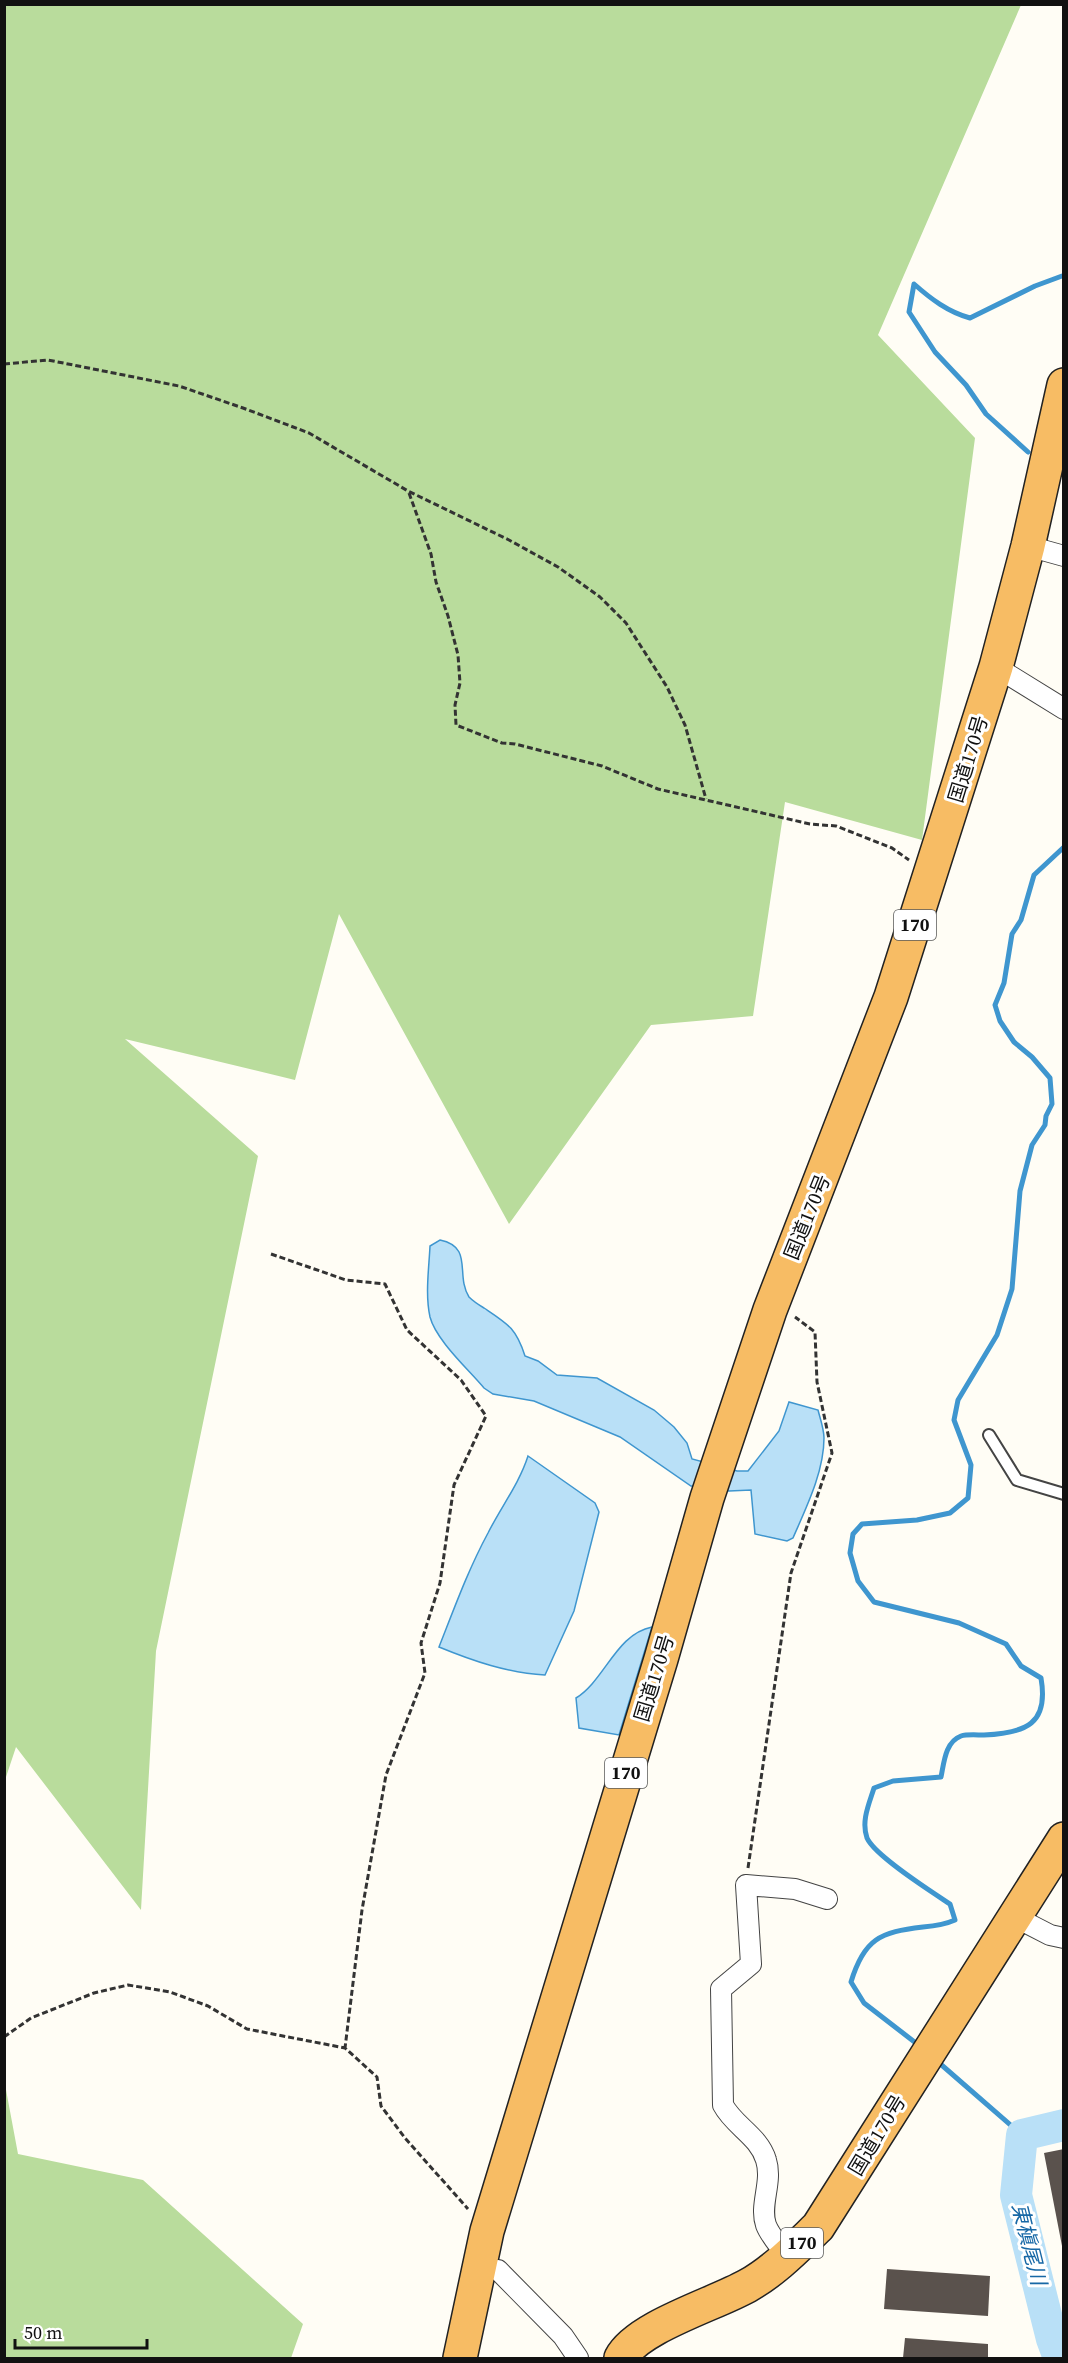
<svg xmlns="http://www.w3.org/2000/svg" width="1068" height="2363" font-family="'Source Serif 4','Noto Sans JP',serif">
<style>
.forest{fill:#b9dc9c}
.water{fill:#b9e0f7;stroke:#3f96cf;stroke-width:1.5}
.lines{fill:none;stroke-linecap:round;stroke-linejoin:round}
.stream{stroke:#3f96cf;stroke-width:5}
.river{stroke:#b9e0f7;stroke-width:32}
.building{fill:#5a524d}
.service-casing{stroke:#444;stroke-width:14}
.minor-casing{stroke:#444;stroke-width:22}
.trunk-casing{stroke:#222;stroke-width:36}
.path{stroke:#333;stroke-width:3;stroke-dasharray:6 3;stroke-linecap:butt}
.service{stroke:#fff;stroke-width:10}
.minor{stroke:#fff;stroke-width:20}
.trunk{stroke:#f7bc64;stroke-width:33}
.labels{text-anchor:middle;stroke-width:6;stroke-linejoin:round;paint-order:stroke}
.shield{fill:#fff;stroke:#585858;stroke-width:1.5}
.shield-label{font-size:18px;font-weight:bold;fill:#111}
.street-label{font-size:20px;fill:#111;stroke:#fff}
.water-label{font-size:21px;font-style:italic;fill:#1768a6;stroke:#fff}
</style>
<rect width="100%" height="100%" fill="#fffdf5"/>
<path class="forest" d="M5,4L1021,5L878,335L975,438L922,840L785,802L753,1016L651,1025L509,1224L339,914L295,1080L125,1039L258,1156L156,1651L141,1910L16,1747L5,1780Z
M4,2079L18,2154L143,2180L303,2324L291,2358H5Z"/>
<path class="water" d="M440,1240C474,1247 455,1275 469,1297C473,1301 479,1305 484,1308C508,1324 516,1328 525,1356L538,1361L557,1375L597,1378L654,1410L674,1427L687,1443L692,1459L737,1471H748L779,1431L789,1402L818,1410C820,1418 824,1429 824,1438C824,1472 806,1508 793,1538L787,1541L755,1534L751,1490L729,1491L691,1486L620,1437L534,1401L493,1394L484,1388C468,1369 436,1340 430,1317C425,1294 429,1268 430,1246Z
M528,1456L595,1503L599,1512L574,1611L545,1675C508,1673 473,1661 439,1647C454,1609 468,1570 488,1533C501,1507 519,1484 528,1456Z
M652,1627L619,1735L579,1728L576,1698C605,1680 616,1634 652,1627Z"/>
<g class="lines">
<path class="stream" d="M1028,452L986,414L966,385L935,352L909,312L914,284C931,299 948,312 970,318L1035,286L1062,276
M921,2047L864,2003L851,1982C864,1939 880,1932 923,1927C934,1926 944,1925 955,1920L950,1904C932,1892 875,1856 867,1838C861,1821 869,1804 874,1788L893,1781L941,1777C944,1763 945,1742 961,1736C967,1734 977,1735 984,1735C1026,1733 1049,1724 1041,1678L1021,1666L1006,1644L959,1623L874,1602L858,1581L850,1553L853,1534L862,1524L917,1520L950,1513L968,1498L971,1465L954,1420L958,1400L997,1335L1012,1289L1020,1191L1032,1145L1045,1125L1046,1116L1052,1104L1050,1078L1032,1057L1014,1042L1000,1021L995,1005L1004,983L1012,934L1021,920L1034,875L1064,847
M937,2061L1022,2135"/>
<path class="river" d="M1059,2358L1052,2339L1016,2195L1022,2135L1064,2125"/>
</g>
<path class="building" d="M1064,2149V2246H1062L1044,2153Z
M887,2269L990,2276L988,2316L884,2309Z
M905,2338L988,2344V2358H903Z"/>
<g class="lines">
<g class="service-casing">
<path id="service" d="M989,1435L1017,1480L1064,1494"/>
</g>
<g class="minor-casing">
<path id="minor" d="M1028,546L1064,556
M996,667L1064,709
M1015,1917L1050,1935L1064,1938
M787,2257C781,2247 770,2236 766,2225C759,2205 773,2182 766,2160C759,2136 734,2126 723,2105L721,1989L751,1964L746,1885L795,1889L827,1899
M498,2270L563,2336L578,2358"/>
</g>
<g class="trunk-casing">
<path id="trunk" d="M460,2358L487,2231L661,1659L707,1498L770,1310L891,997L996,667L1028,546L1064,385
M621,2358C637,2327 715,2304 747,2286C774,2271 796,2248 818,2227L1064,1839"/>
</g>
<path class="path" d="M4,364L48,360L179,386L243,408L309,433L408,491L509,540L558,567L600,597L626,623L667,687L685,725L706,799
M409,493L431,554L436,582L448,616L458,655L460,683L455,705L456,725L502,743L515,744L602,766L658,789L810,824L836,826L892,848L909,860
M271,1254L346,1280L385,1284L407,1330L461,1380L486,1416L454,1485L440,1583L421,1643L425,1673L386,1775L362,1910L345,2048
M748,1868L791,1573L832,1453L817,1382L815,1332L795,1317
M4,2037L31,2018L94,1993L128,1985L170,1992L208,2006L247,2029L345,2048L377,2077L381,2106L405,2138L468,2209"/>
<use href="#service" class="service"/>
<use href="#minor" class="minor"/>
<use href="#trunk" class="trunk"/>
</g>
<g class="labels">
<g class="shield">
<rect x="894" y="910" width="42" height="30" rx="4.5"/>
<rect x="605" y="1758" width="42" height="30" rx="4.5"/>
<rect x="781" y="2228" width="42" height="30" rx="4.5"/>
</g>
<g class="shield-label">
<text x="915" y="931">170</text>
<text x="626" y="1779">170</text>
<text x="802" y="2249">170</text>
</g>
<g class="street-label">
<text transform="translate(968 759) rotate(-73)" y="7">国道170号</text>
<text transform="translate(807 1217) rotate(-68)" y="7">国道170号</text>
<text transform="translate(654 1678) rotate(-73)" y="7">国道170号</text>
<text transform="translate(877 2135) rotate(-59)" y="7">国道170号</text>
</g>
<g class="water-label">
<text transform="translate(1029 2244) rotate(76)" y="7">東槇尾川</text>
</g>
</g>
<rect width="1068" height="2363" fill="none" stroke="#111111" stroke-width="12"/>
<path d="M15 2339v9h132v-9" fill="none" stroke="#111111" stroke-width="3"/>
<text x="24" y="2339" font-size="18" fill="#111111" stroke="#ffffff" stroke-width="4.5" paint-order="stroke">50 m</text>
</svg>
